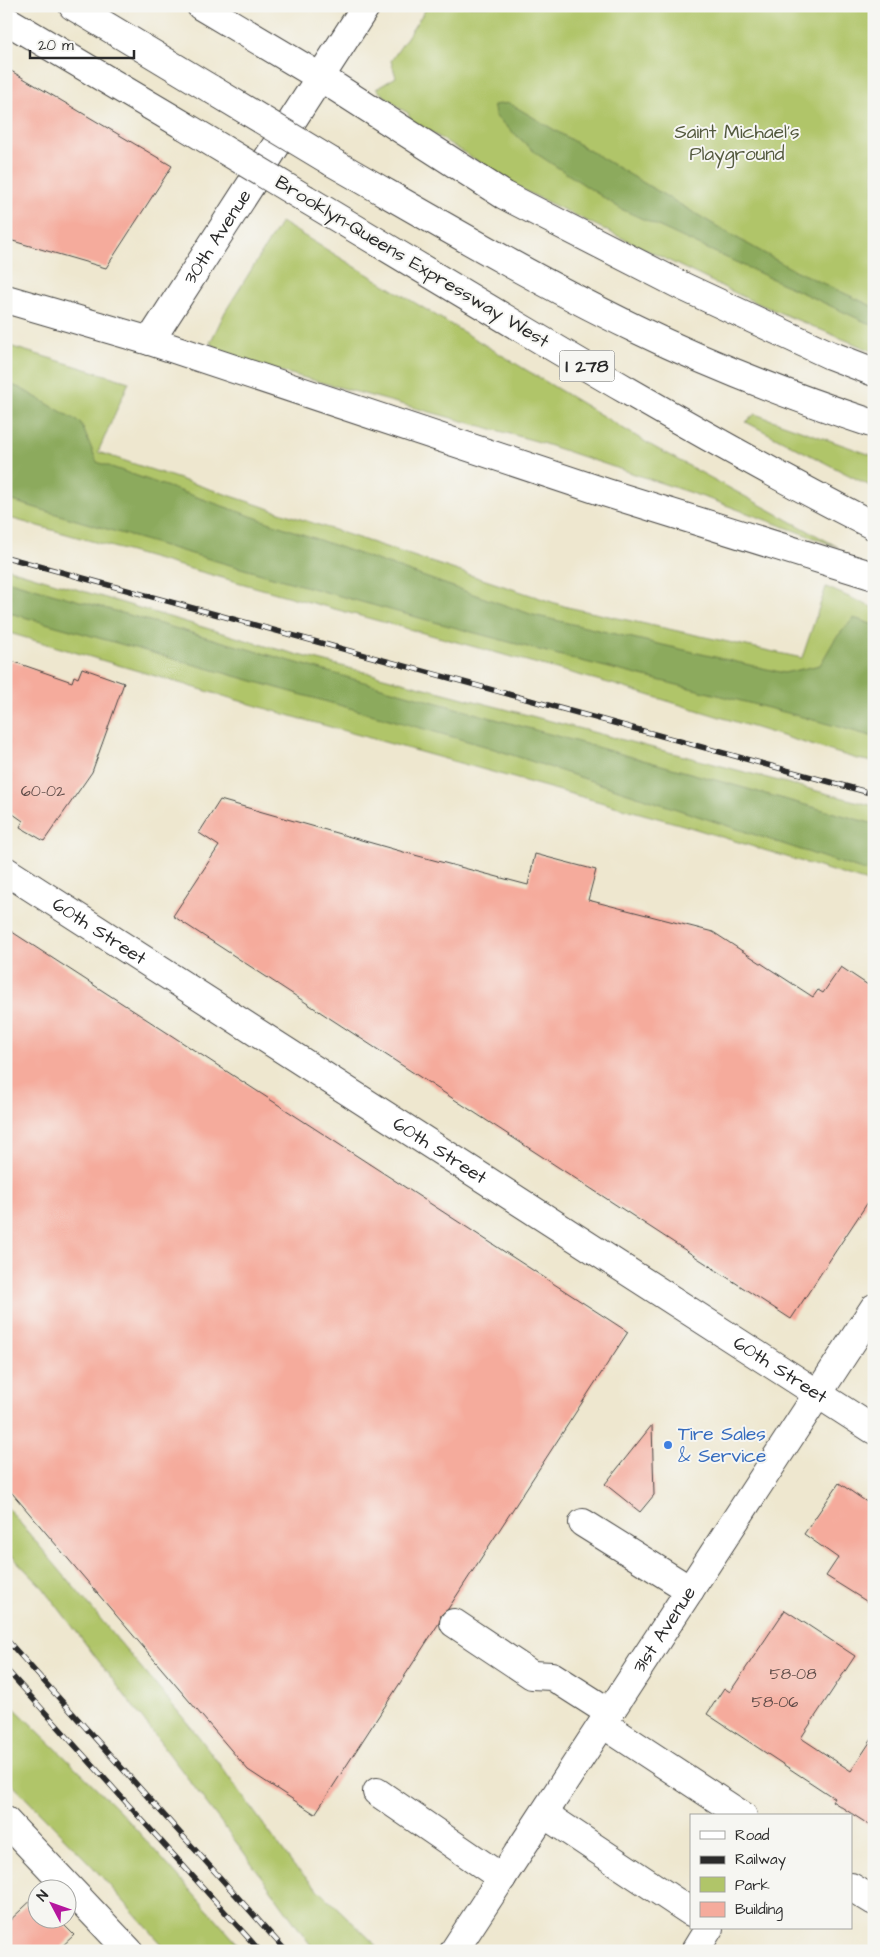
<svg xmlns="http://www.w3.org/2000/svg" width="880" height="1957" viewBox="0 0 880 1957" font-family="'Architects Daughter',sans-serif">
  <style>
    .green { fill: #b0c569; stroke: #6e784a }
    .forest { fill: #8caa5d; stroke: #5c6a44 }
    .building { fill: #f5ab9c }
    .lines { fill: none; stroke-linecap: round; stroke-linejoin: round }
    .minor-casing { stroke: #484744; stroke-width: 30 }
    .highway-casing { stroke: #484744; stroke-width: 30 }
    .minor { stroke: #fff; stroke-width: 28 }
    .highway { stroke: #fff; stroke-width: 28 }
    .rail-casing { stroke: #2b2b2b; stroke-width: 5.5 }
    .rail { stroke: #f6f6f2; stroke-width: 4; stroke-dasharray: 11; stroke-linecap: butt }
    .highway-bridge-casing { stroke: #484744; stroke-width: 30; stroke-linecap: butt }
    .highway-bridge { stroke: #fff; stroke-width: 28 }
    .shop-dot { fill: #3f7fe0; stroke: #f6f6f2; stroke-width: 2 }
    .labels { text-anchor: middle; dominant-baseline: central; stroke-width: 4; stroke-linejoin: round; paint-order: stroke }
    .number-label { font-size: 16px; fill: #5e4b47 }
    .shield { fill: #f6f6f2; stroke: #686867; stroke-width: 1 }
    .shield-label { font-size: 18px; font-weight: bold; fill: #2b2b2b }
    .park-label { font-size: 19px; fill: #53593e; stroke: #f6f6f2 }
    .street-label { font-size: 19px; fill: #2b2b2b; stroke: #f6f6f2 }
    .shop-label { font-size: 19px; fill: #366cbe; stroke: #f6f6f2; text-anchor: start }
  </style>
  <rect width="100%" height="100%" fill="#f6f6f2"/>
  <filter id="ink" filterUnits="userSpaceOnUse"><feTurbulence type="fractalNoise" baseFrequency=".02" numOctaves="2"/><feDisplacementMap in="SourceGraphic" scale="10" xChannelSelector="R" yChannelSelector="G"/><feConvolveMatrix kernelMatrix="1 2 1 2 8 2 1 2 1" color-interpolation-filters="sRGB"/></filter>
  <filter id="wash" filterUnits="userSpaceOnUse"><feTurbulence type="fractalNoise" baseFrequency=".0096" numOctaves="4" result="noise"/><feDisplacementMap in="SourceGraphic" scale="20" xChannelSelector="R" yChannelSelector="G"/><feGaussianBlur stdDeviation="1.12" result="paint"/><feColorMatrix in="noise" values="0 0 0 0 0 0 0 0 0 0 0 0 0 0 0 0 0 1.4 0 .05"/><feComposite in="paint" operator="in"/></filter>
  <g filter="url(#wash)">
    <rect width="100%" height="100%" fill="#eee7cf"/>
    <!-- green -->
    <g class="green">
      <polygon points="428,6 874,6 874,352 752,301 529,193 410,119 408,113 401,109 376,89 396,77 391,61"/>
      <polygon points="281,222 654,447 838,547 715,501 536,441 232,358 210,343 225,312"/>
      <polygon points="6,345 129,382 98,452 567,607 802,658 826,587 874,608 874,762 857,759 612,684 294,598 6,517"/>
      <polygon points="755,414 874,456 874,488 746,422"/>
      <polygon points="6,568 269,647 874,806 874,884 683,825 298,718 6,632"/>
      <polygon points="6,1506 200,1738 294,1866 376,1945 372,1951 315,1951 242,1850 44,1589 6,1550"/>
      <polygon points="6,1700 118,1809 244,1951 168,1951 93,1867 6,1778"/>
    </g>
    <!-- forest -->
    <g class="forest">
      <polygon points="509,103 730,234 792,269 874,307 874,326 621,209 537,154 496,117 493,105"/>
      <path d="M6 383 20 388 81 423 97 462 533 615 784 673 820 665 835 639 854 618 874 625V737C758 703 640 677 524 646 350 600 178 551 6 499Z"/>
      <polygon points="6,580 434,702 874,824 874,874 485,746 6,612"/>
    </g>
    <g id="blocks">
      <!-- building -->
      <g class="building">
        <polygon points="6,68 172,166 106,268 6,239"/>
        <polygon points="6,659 72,682 74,676 78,678 82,668 124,683 92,772 44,841 20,827 23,821 6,809"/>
        <polygon points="220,800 407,853 528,885 535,854 596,870 588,900 713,932 813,997 818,990 823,993 841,967 874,989 874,1193 791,1319 173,916 219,846 199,833"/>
        <polygon points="6,928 628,1332 448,1609 441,1615 439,1623 315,1814 248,1770 6,1486"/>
        <polygon points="652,1425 654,1495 640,1512 605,1484"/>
        <polygon points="839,1483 874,1507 874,1606 826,1576 838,1558 804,1534"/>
        <polygon points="785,1610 855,1656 801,1738 851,1771 874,1736 874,1828 832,1801 834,1798 707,1714 724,1688 730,1692"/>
        <polygon points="38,1894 38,1920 59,1920 74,1935 57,1951 6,1951 6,1924"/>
      </g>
    </g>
  </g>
  <g filter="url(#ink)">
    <use href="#blocks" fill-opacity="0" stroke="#484744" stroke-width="1"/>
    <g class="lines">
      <defs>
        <g id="minor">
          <polyline points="201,6 320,77"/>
          <path id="s1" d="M6 299 150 341 366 6"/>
          <path id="s2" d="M6 871 874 1430"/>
          <polyline points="583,1523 690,1590"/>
          <polyline points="454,1623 532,1675 552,1676 610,1713"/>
          <polyline points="603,1724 743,1816"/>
          <polyline points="377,1792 502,1878"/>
          <polyline points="544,1814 691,1912"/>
          <polyline points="6,1821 129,1951"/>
          <polyline points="851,1887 874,1901"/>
          <path id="s3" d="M454 1951 874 1308"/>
          <polyline points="695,1951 709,1928"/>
        </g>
        <g id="highway">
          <polyline points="73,6 211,89"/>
          <polyline points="6,20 183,125"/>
          <polyline points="320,77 504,195 682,286 830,355 874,372"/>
          <path d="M332 162C432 219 531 278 634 328 712 366 792 397 874 424"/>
          <path d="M306 199C493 311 679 426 874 526"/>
          <polyline points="150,341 607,493 874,576"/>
        </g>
      </defs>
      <!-- minor casing -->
      <use href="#minor" class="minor-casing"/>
      <!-- highway casing -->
      <use href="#highway" class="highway-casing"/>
      <!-- minor -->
      <use href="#minor" class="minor"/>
      <!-- highway -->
      <use href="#highway" class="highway"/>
      <defs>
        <g id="rail">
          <polyline points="6,557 874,794"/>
          <polyline points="6,1639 286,1951"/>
          <polyline points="6,1669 260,1951"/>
        </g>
      </defs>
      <!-- rail casing -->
      <use href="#rail" class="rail-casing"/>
      <!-- rail -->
      <use href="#rail" class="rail"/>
      <defs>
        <g id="highway-bridge">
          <polyline points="211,89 332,162"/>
          <polyline points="183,125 306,199"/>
        </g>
      </defs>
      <!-- highway-bridge casing -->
      <use href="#highway-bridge" class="highway-bridge-casing"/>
      <!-- highway-bridge -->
      <use href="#highway-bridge" class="highway-bridge"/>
    </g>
  </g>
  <!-- markers -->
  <circle class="shop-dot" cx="668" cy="1445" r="5"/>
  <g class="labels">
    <!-- number labels -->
    <g class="number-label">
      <text x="43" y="791">60-02</text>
      <text x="793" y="1674">58-08</text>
      <text x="775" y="1702">58-06</text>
    </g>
    <!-- shield labels -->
    <rect class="shield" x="559.5" y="350.5" width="55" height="31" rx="4"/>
    <g class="shield-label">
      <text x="587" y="366">I 278</text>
    </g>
    <!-- park labels -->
    <g class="park-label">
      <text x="737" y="132">Saint Michael's<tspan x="737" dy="22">Playground</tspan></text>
    </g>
    <!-- street labels -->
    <g class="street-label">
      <text stroke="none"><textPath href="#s1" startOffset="274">30th Avenue</textPath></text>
      <text transform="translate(412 262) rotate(31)">Brooklyn-Queens Expressway West</text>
      <text stroke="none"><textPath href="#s2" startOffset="111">60th Street</textPath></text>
      <text stroke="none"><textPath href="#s2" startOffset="516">60th Street</textPath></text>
      <text stroke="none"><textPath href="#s2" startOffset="921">60th Street</textPath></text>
      <text stroke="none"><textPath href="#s3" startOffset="384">31st Avenue</textPath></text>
    </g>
    <!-- shop labels -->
    <g class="shop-label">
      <text x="678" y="1434">Tire Sales<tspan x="678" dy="22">&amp; Service</tspan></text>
    </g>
  </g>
  <!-- margin -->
  <rect width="880" height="1957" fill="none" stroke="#f6f6f2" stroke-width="25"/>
  <!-- legend -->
  <rect x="690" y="1814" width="162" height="115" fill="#f6f6f2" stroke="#a5a5a2"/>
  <rect x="700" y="1831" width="25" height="8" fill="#ffffff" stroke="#a5a5a2"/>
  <text x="735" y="1840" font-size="15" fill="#2b2b2b">Road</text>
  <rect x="700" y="1856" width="25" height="8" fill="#2b2b2b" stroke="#a5a5a2"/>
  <text x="735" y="1864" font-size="15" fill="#2b2b2b">Railway</text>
  <rect x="700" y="1877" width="25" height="15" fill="#b0c569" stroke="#a5a5a2"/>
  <text x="735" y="1890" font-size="15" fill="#2b2b2b">Park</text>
  <rect x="700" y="1902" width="25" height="15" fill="#f5ab9c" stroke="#a5a5a2"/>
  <text x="735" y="1914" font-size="15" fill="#2b2b2b">Building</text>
  <!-- north arrow -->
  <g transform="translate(52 1904) rotate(311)"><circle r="24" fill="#f6f6f2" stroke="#a5a5a2"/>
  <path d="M0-4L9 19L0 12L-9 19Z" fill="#b5179e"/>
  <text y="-8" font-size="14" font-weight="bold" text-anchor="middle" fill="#2b2b2b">N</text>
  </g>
  <!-- scale -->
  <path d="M30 50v8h104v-8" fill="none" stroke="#2b2b2b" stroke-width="2.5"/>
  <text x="38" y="50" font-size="15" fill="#2b2b2b" stroke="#f6f6f2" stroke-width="4" paint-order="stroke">20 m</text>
</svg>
